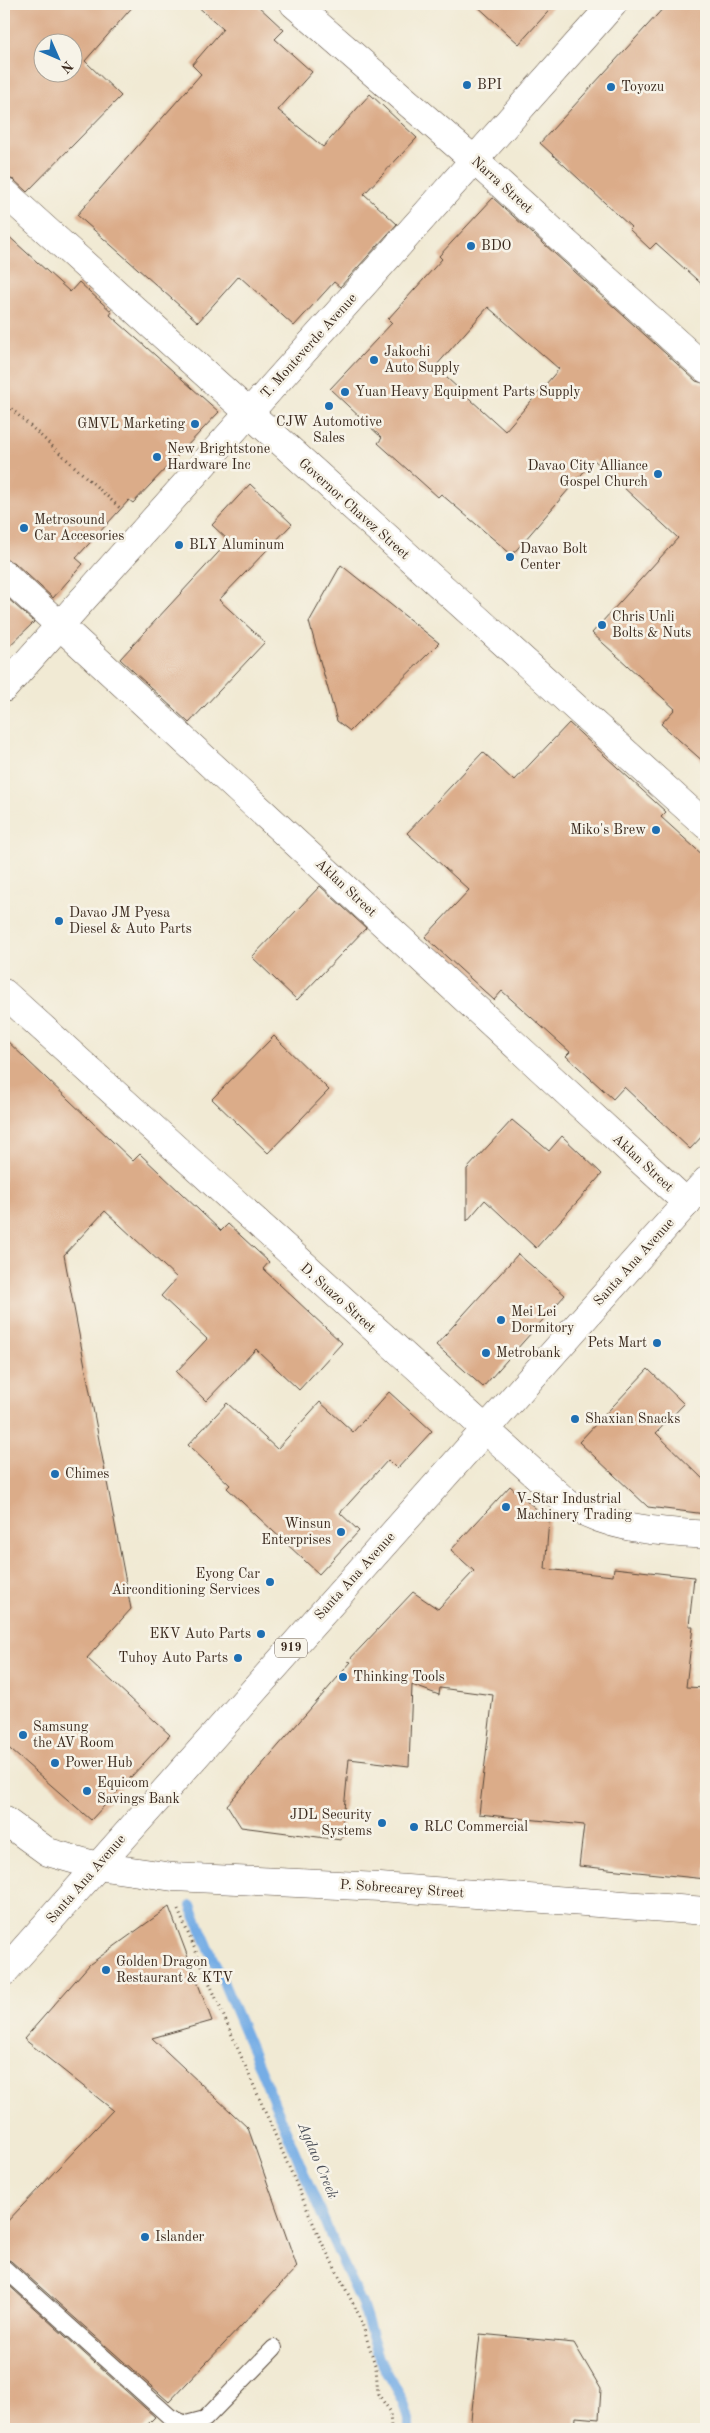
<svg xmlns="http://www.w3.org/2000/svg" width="710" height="2433" viewBox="0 0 710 2433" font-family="'Old Standard TT',serif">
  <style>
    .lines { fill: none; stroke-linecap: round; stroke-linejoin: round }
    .stream { stroke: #76ade5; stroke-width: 10 }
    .building { fill: #dbac89; fill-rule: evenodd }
    .lane-casing { stroke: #564739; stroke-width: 18 }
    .street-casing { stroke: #564739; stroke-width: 29 }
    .secondary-casing { stroke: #564739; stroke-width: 29 }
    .primary-casing { stroke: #564739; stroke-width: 29 }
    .path { stroke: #564739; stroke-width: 3; stroke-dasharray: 1 4; stroke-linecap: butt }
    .lane { stroke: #fff; stroke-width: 16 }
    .street { stroke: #fff; stroke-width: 28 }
    .secondary { stroke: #fff; stroke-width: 28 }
    .primary { stroke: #fff; stroke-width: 28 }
    .poi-dot { fill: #1f6fb2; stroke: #f7f3e8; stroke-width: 2 }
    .labels { text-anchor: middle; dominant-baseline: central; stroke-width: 5; stroke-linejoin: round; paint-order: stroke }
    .shield { fill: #f7f3e8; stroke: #73665b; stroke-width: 1 }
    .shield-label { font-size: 12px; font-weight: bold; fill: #3b2a1e }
    .poi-label { font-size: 14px; fill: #3b2a1e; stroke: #f7f3e8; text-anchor: start }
    .street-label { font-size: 14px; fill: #3b2a1e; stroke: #f7f3e8 }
    .water-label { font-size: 15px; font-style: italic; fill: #4d515a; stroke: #f7f3e8 }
  </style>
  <rect width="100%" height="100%" fill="#f7f3e8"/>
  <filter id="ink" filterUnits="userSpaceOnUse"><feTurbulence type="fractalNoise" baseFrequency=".02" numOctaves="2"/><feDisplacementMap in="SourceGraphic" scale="10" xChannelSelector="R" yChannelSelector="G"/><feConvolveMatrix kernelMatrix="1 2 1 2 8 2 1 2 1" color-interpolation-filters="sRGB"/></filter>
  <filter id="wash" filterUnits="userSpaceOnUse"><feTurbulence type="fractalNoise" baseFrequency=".0096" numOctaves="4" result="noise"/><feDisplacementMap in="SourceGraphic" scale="20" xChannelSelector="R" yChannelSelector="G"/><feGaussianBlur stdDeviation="1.12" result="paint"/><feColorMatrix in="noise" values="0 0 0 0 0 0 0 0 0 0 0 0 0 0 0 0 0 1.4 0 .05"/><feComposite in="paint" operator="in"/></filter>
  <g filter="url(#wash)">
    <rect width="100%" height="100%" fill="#f1ead4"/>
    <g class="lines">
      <!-- stream -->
      <polyline class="stream" points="191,1906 331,2237 362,2304 379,2358 404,2402 409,2420 409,2429"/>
    </g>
    <g id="blocks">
      <!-- building -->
      <g class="building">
        <path d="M4 4H135L85 61 121 96 27 192 14 180 4 177ZM42 42H72V72H42Z"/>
        <polygon points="195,4 256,4 284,30 275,39 312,72 278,110 323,147 370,94 417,138 364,194 397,224 340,287 334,282 294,326 239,276 198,322 77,215 201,74 192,65 223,29"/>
        <polygon points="475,4 555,4 519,44"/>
        <polygon points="667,4 706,4 706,288 656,243 650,249 629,229 631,227 540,143"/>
        <path d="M493 198 696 381 706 384V764L661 724 675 709 592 633 678 538 594 460 512 555 441 494 438 497 378 443 382 438 330 389 392 323 388 319 442 259 439 256ZM488 307 559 369 505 431 435 367Z"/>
        <polygon points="4,232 70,292 79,282 112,312 110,315 219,412 133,503 129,500 76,558 83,564 53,598 15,563 4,559"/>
        <polygon points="250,484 292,524 219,600 265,642 189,723 120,659 229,541 212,525"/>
        <polygon points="341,565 439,643 350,731 337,721 309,622"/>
        <polygon points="4,595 34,622 4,651"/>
        <polygon points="569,723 666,812 661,817 706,858 706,1132 690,1149 624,1087 613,1099 566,1056 570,1052 502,991 494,1000 425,937 469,890 407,833 483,752 514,781"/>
        <polygon points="320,886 366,928 297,1000 252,957"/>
        <polygon points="274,1036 329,1090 268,1153 212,1099"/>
        <polygon points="4,1038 133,1161 140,1154 221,1231 228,1224 269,1262 263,1269 342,1343 299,1390 256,1349 206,1401 176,1372 207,1339 161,1296 177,1278 105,1211 64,1255 131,1609 87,1658 170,1735 91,1820 4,1744"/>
        <polygon points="512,1120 549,1151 562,1136 602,1174 536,1248 485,1200 467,1221 467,1169"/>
        <polygon points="518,1254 565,1295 483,1387 436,1345"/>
        <polygon points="648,1369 684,1404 656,1433 706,1482 706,1514 648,1507 579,1442"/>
        <polygon points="389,1392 432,1431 397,1469 388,1460 340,1513 359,1531 319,1574 227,1488 230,1485 188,1445 227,1403 277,1449 320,1402 353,1432"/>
        <polygon points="510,1486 549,1520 545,1569 613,1576 614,1568 694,1577 689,1626 693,1626 686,1687 706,1688 706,1879 579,1866 584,1825 479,1814 493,1695 440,1688 439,1695 412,1685 409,1766 349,1759 341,1840 241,1827 227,1805 351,1662 348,1661 413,1592 438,1609 474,1571 451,1550"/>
        <polygon points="169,1907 212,2021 152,2038 248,2128 297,2267 169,2402 11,2261 4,2258 4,2225 113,2110 24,2039 90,1964"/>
        <polygon points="4,2281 155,2417 143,2429 4,2429"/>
        <polygon points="480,2334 574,2343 601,2389 599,2419 576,2417 575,2429 470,2429"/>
      </g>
    </g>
  </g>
  <g filter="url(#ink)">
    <use href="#blocks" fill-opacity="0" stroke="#564739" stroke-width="1"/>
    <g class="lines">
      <defs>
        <polyline id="lane" points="4,2268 170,2417 186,2424 205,2419 274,2348"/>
        <g id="street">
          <polyline points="294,4 474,160 706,369"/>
          <polyline points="4,192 706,825"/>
          <polyline points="4,574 687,1203"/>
          <path d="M4 993 567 1503C613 1530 655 1531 706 1535"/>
          <polyline points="4,1820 48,1852 97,1866"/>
        </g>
        <g id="secondary">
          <polyline points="4,688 613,4"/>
          <polyline points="97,1866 173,1877 380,1887 706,1911"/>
        </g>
        <polyline id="primary" points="4,1972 706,1181"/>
      </defs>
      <!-- lane casing -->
      <use href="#lane" class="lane-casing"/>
      <!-- street casing -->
      <use href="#street" class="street-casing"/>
      <!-- secondary casing -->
      <use href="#secondary" class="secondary-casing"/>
      <!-- primary casing -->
      <use href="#primary" class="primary-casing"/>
      <!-- path -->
      <g class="path">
        <polyline points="4,402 121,509"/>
        <polyline points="178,1910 320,2239 360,2317 376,2368 378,2394 390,2411 391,2429"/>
      </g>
      <!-- lane -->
      <use href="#lane" class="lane"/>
      <!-- street -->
      <use href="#street" class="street"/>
      <!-- secondary -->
      <use href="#secondary" class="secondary"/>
      <!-- primary -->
      <use href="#primary" class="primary"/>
    </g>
  </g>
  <!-- markers -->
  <g class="poi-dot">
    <circle cx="467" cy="85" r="5"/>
    <circle cx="611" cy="87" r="5"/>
    <circle cx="471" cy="246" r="5"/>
    <circle cx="374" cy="360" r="5"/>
    <circle cx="345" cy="392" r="5"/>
    <circle cx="329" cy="406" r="5"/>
    <circle cx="195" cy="424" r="5"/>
    <circle cx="157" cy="457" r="5"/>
    <circle cx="658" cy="474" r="5"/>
    <circle cx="24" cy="528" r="5"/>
    <circle cx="179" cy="545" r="5"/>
    <circle cx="510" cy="557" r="5"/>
    <circle cx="602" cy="625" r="5"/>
    <circle cx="656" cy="830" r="5"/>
    <circle cx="59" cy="921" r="5"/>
    <circle cx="501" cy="1320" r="5"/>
    <circle cx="657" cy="1343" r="5"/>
    <circle cx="486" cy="1353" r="5"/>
    <circle cx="575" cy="1419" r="5"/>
    <circle cx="55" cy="1474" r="5"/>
    <circle cx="506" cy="1507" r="5"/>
    <circle cx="341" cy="1532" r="5"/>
    <circle cx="270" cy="1582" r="5"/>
    <circle cx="261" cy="1634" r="5"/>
    <circle cx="238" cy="1658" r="5"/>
    <circle cx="343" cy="1677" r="5"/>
    <circle cx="23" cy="1735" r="5"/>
    <circle cx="55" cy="1763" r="5"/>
    <circle cx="87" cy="1791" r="5"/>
    <circle cx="382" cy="1823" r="5"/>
    <circle cx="414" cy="1827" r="5"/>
    <circle cx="106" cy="1970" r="5"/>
    <circle cx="145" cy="2237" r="5"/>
  </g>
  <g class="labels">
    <!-- shield labels -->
    <rect class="shield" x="275" y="1638.5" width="32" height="19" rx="4"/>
    <g class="shield-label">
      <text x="291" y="1648">919</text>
    </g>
    <!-- poi labels -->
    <g class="poi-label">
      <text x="477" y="85">BPI</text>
      <text x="621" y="87">Toyozu</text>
      <text x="481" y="246">BDO</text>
      <text x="384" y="352">Jakochi<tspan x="384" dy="16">Auto Supply</tspan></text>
      <text x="355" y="392">Yuan Heavy Equipment Parts Supply</text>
      <text x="329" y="422" text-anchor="middle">CJW Automotive<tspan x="329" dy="16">Sales</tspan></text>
      <text x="185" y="424" text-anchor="end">GMVL Marketing</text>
      <text x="167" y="449">New Brightstone<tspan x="167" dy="16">Hardware Inc</tspan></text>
      <text x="648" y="466" text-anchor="end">Davao City Alliance<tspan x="648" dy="16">Gospel Church</tspan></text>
      <text x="34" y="520">Metrosound<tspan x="34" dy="16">Car Accesories</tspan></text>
      <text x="189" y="545">BLY Aluminum</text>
      <text x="520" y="549">Davao Bolt<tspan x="520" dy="16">Center</tspan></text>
      <text x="612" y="617">Chris Unli<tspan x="612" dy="16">Bolts &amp; Nuts</tspan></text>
      <text x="646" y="830" text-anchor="end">Miko's Brew</text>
      <text x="69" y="913">Davao JM Pyesa<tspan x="69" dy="16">Diesel &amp; Auto Parts</tspan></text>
      <text x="511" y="1312">Mei Lei<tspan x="511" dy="16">Dormitory</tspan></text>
      <text x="647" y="1343" text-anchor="end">Pets Mart</text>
      <text x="496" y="1353">Metrobank</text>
      <text x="585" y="1419">Shaxian Snacks</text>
      <text x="65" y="1474">Chimes</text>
      <text x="516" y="1499">V-Star Industrial<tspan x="516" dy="16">Machinery Trading</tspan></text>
      <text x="331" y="1524" text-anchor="end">Winsun<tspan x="331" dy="16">Enterprises</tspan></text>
      <text x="260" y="1574" text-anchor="end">Eyong Car<tspan x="260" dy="16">Airconditioning Services</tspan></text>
      <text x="251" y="1634" text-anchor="end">EKV Auto Parts</text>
      <text x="228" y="1658" text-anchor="end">Tuhoy Auto Parts</text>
      <text x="353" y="1677">Thinking Tools</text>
      <text x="33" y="1727">Samsung<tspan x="33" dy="16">the AV Room</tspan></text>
      <text x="65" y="1763">Power Hub</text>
      <text x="97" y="1783">Equicom<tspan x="97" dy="16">Savings Bank</tspan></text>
      <text x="372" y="1815" text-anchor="end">JDL Security<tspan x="372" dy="16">Systems</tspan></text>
      <text x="424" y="1827">RLC Commercial</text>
      <text x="116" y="1962">Golden Dragon<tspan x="116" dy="16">Restaurant &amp; KTV</tspan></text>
      <text x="155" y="2237">Islander</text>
    </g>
    <!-- street labels -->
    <g class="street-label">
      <text transform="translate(502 185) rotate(42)">Narra Street</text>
      <text transform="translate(309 346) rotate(-48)">T. Monteverde Avenue</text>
      <text transform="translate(354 509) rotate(42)">Governor Chavez Street</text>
      <text transform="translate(346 888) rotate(43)">Aklan Street</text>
      <text transform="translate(643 1163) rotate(43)">Aklan Street</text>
      <text transform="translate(634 1262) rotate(-48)">Santa Ana Avenue</text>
      <text transform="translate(338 1298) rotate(42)">D. Suazo Street</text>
      <text transform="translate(355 1576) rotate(-48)">Santa Ana Avenue</text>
      <text transform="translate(86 1879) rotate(-49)">Santa Ana Avenue</text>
      <text transform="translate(402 1889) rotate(4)">P. Sobrecarey Street</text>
    </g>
    <!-- water labels -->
    <g class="water-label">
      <text transform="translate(317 2161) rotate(67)">Agdao Creek</text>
    </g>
  </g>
  <!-- margin -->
  <rect width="710" height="2433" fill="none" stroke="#f7f3e8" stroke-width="20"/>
  <!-- north arrow -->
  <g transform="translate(58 58) rotate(135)"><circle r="24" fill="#f7f3e8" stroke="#aca397"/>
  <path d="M0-4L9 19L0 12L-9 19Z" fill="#1f6fb2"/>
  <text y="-8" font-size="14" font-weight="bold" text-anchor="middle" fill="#3b2a1e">N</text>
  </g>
</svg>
